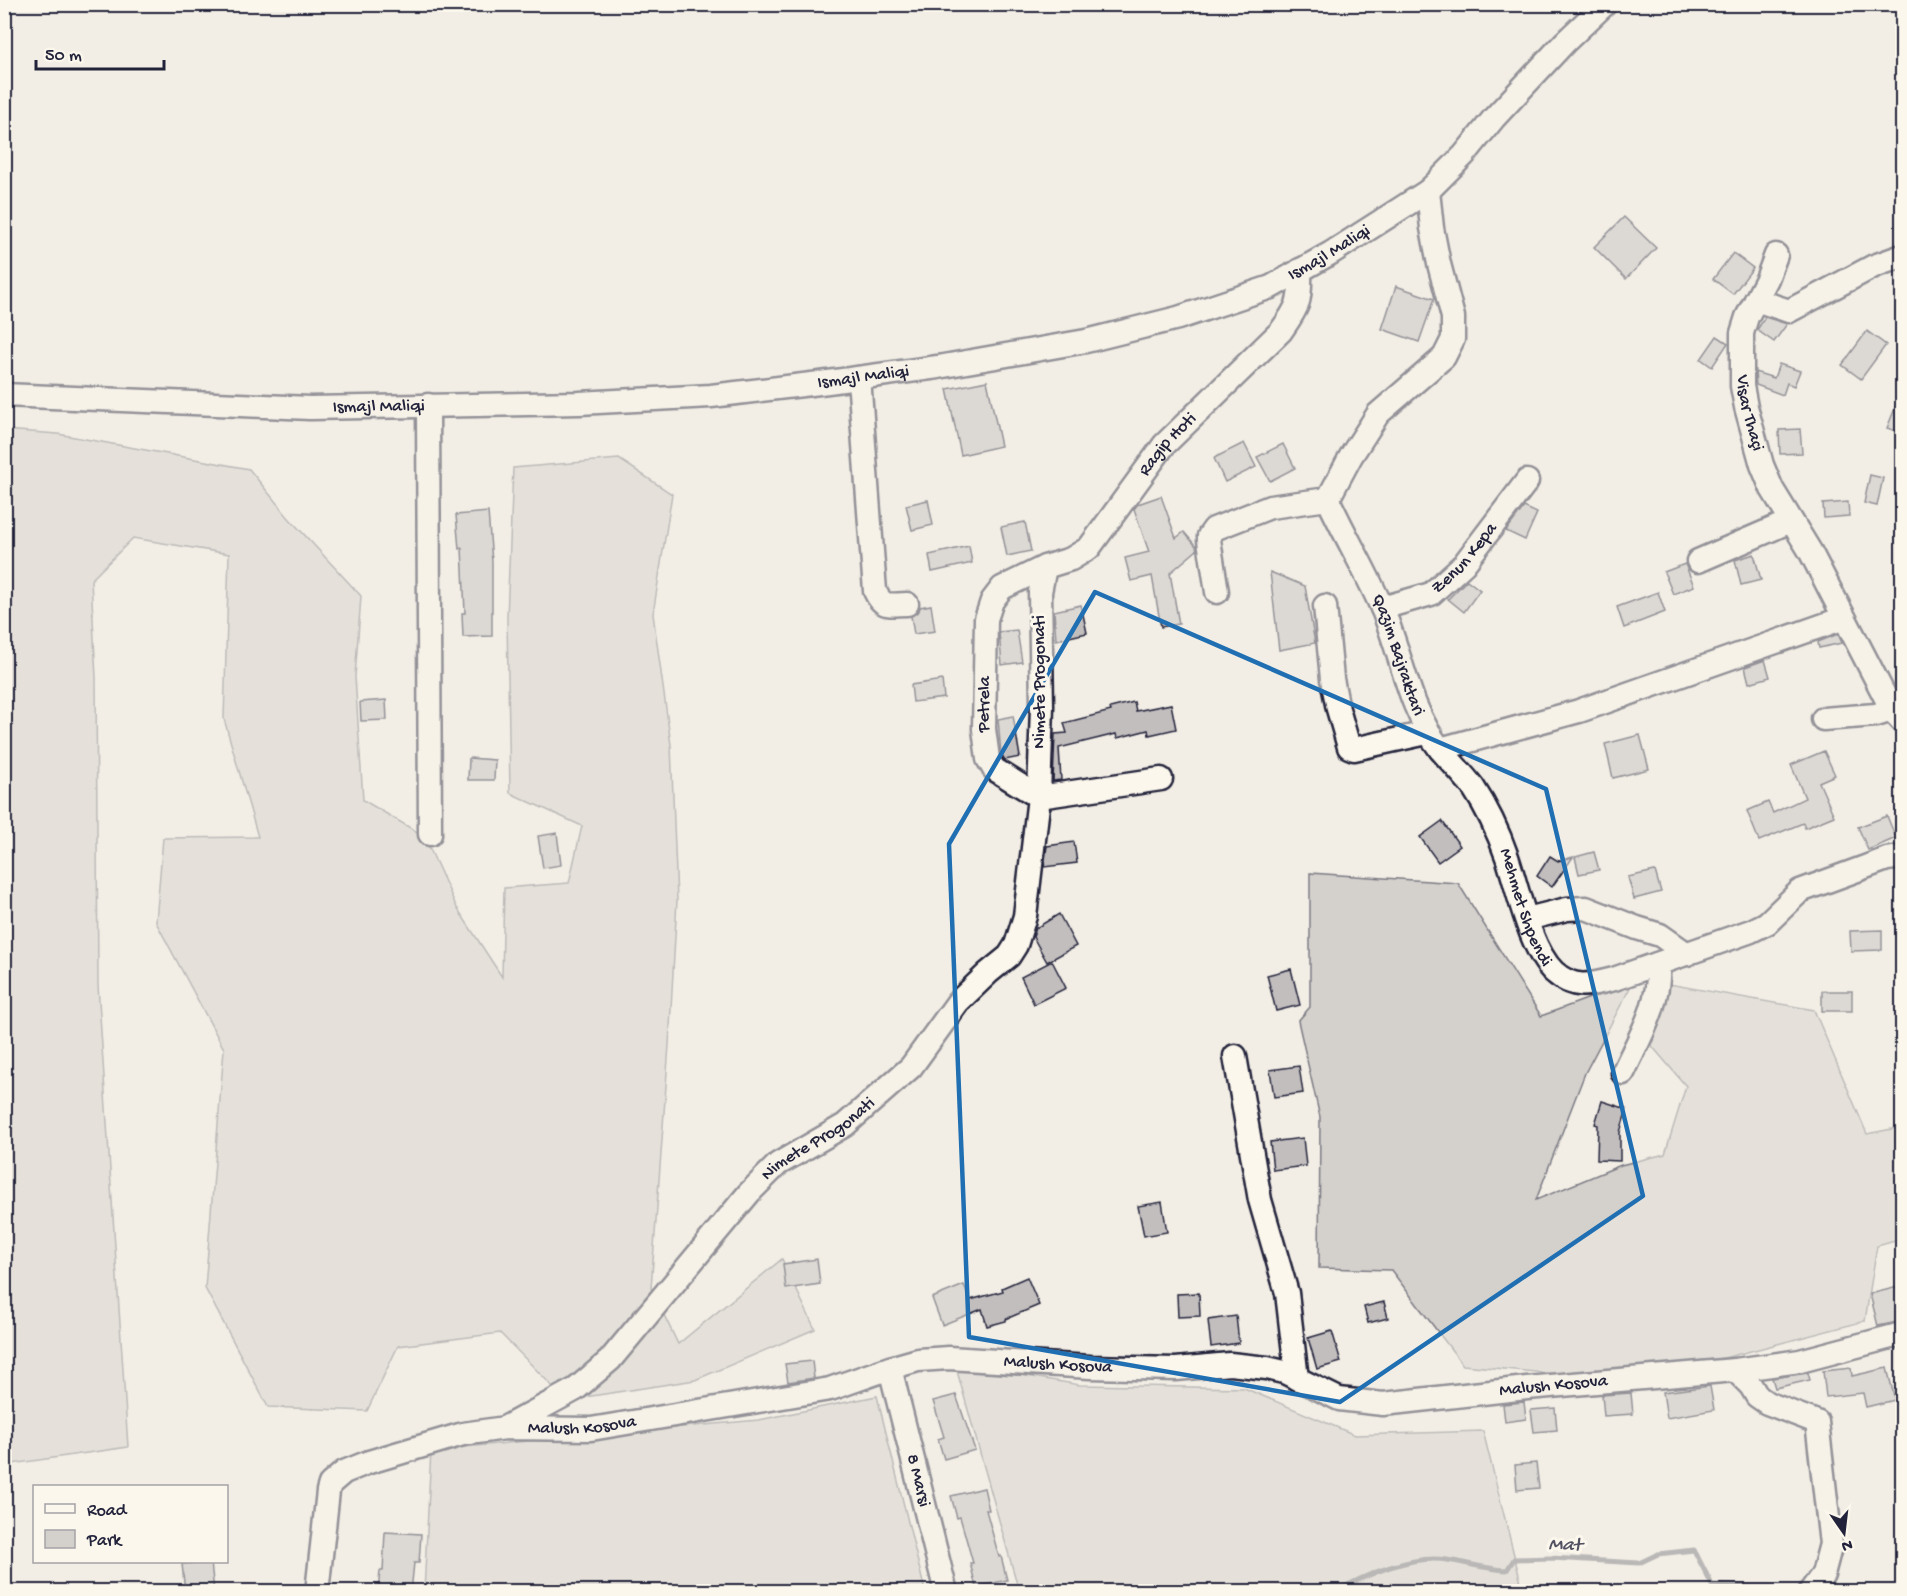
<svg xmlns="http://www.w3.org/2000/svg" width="1907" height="1596" viewBox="0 0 1907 1596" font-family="'Gochi Hand',sans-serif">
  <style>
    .green { fill: #d4d1cc; stroke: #7b7a84; stroke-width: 1.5 }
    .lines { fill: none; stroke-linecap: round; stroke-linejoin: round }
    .stream { stroke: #76747f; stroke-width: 5 }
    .building { fill: #c2bebe; stroke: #22223b; stroke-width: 1.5 }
    .minor-casing { stroke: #22223b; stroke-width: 27 }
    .minor { stroke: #fbf7ec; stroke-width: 22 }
    .marked { fill: none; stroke: #1f6fb2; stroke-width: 4.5; stroke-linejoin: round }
    .labels { text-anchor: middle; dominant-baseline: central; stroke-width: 6; stroke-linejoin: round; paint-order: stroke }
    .street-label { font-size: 18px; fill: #22223b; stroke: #fbf7ec }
    .water-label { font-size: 20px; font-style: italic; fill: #535263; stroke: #fbf7ec }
  </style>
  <rect width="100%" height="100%" fill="#f2eee5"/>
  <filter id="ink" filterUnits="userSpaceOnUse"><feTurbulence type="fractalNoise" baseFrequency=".0167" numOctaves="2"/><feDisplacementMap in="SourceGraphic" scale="12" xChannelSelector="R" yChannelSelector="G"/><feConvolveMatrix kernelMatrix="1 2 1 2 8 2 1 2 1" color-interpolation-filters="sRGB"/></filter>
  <g filter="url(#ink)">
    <!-- green -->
    <g class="green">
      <polygon points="4,430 58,434 249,469 288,517 361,596 355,677 363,800 424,836 457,908 502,977 504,888 569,883 582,826 510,793 507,618 513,468 619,459 672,494 653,614 671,745 677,900 669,1045 651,1288 678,1344 782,1259 815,1329 695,1380 566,1400 500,1333 398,1346 367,1411 268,1407 205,1288 224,1049 156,922 163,838 258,837 224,719 229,554 133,538 91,580 96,678 98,985 128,1447 5,1465"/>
      <polygon points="1310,873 1458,883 1541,1016 1633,982 1585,1073 1536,1200 1621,1165 1665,1154 1686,1086 1652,1046 1669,984 1814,1010 1867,1134 1902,1127 1902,1239 1877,1246 1865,1321 1724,1358 1567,1375 1463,1365 1391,1270 1319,1268 1320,1117 1298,1021 1310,1007"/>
      <polygon points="955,1364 1080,1385 1244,1388 1355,1435 1483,1431 1523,1591 1019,1591"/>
      <polygon points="877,1396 925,1591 424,1592 431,1450 759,1420"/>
      <polygon points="1655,1587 1655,1592 1561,1591"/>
    </g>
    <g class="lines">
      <!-- stream -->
      <path class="stream" d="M1335 1592C1365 1575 1412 1554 1447 1560 1467 1563 1486 1569 1507 1570L1514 1559 1551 1558 1639 1563 1658 1554 1694 1550 1712 1585 1781 1589"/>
    </g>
    <!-- building -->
    <g class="building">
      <polygon points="1624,217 1656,248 1626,279 1594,247"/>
      <polygon points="1733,253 1753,268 1733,294 1713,279"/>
      <polygon points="1396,286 1434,299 1419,342 1382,329"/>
      <polygon points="1765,317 1787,324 1774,342 1757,330"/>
      <polygon points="1867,331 1886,345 1861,379 1842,365"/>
      <polygon points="1717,336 1728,343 1712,367 1701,359"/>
      <polygon points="1779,364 1800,371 1794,386 1787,383 1783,395 1756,385 1755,372 1774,378"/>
      <polygon points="987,381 1001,446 961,455 947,389"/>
      <polygon points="1902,391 1902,433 1887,428"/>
      <polygon points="1800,429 1802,453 1780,454 1779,430"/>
      <polygon points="1244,443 1256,467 1225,482 1214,458"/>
      <polygon points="1283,444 1295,468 1270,481 1257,457"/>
      <polygon points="1870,475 1883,478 1877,506 1864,503"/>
      <polygon points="1161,496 1176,538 1184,532 1196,546 1197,550 1170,573 1179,624 1161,627 1152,576 1131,581 1125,558 1149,552 1134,509 1138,504"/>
      <polygon points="928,500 933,525 912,530 906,505"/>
      <polygon points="1848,502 1849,516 1824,518 1823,504"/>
      <polygon points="1524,507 1537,513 1525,540 1506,531"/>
      <polygon points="488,512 492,562 492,636 463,637 462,613 465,613 462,548 459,549 456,515"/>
      <polygon points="1025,522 1031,551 1007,556 1001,527"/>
      <polygon points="969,546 972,563 932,572 929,555"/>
      <polygon points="1754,554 1761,580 1741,585 1735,560"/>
      <polygon points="1685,564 1694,586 1673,594 1664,572"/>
      <polygon points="1270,572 1305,586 1315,643 1279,650"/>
      <polygon points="1467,580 1480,590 1464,612 1448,599"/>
      <polygon points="1658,592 1665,612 1624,628 1617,607"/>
      <polygon points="931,605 935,631 914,634 911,616 919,611 920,607"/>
      <polygon points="1081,605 1087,633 1056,640 1054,611"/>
      <polygon points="1017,630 1022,662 1002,665 999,632"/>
      <polygon points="1838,634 1842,643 1819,648 1818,642"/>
      <polygon points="1765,660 1770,677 1749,683 1745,667"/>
      <polygon points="942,680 944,698 913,702 911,685"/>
      <polygon points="386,700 387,720 361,721 360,702"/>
      <polygon points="1134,702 1136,711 1171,704 1176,729 1149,735 1148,730 1117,738 1116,734 1059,748 1061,780 1053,781 1055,734 1067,733 1064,723 1111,711 1110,708"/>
      <polygon points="1013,716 1020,757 1005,760 1001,754 998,719"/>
      <polygon points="1640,735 1649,769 1613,778 1605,744"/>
      <polygon points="1824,751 1835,775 1819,782 1834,816 1805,828 1803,823 1759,841 1747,811 1768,802 1773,813 1805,798 1791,765"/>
      <polygon points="469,758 495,760 494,780 468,780"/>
      <polygon points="1887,816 1896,838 1868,850 1858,827"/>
      <polygon points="1442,821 1460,846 1438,862 1420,837"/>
      <polygon points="557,833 561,865 543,868 538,836"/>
      <polygon points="1074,842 1077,863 1044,867 1047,846"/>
      <polygon points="1594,852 1599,870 1579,874 1575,857"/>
      <polygon points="1550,856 1558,861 1573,857 1552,887 1537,876"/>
      <polygon points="1655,871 1661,892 1634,899 1628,877"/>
      <polygon points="1059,914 1076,946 1047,962 1033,937 1036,928"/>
      <polygon points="1882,930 1882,950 1851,951 1850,931"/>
      <polygon points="1052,961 1066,988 1034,1004 1021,977"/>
      <polygon points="1291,969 1300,1005 1276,1011 1267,975"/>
      <rect x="1822" y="991" width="30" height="20"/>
      <polygon points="1299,1066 1303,1093 1274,1097 1270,1070"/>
      <polygon points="1602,1101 1627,1109 1620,1132 1620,1161 1597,1160 1598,1125 1595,1124"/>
      <polygon points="1303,1138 1306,1166 1273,1170 1270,1142"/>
      <polygon points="1162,1202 1167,1232 1144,1236 1138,1206"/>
      <polygon points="817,1259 820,1284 786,1289 783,1264"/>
      <polygon points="1027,1277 1039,1305 1006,1319 1006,1321 987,1326 982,1309 942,1325 932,1298 964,1285 970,1300 1003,1291 1002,1288"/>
      <polygon points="1902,1286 1902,1321 1878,1326 1870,1294"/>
      <polygon points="1199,1293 1200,1316 1178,1317 1177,1294"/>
      <polygon points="1384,1302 1388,1318 1368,1323 1364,1307"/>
      <polygon points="1236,1316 1239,1343 1211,1347 1208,1320"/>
      <polygon points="1332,1331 1341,1362 1317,1369 1308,1338"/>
      <polygon points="812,1361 814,1378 788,1382 785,1364"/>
      <polygon points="1851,1368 1852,1376 1887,1368 1895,1400 1866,1407 1863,1393 1826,1397 1823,1371"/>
      <polygon points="1808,1373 1810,1380 1775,1388 1772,1378"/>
      <polygon points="1710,1386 1714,1410 1667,1418 1663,1392"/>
      <polygon points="1631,1393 1633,1414 1604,1416 1602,1395"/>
      <polygon points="956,1395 975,1450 944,1459 938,1439 944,1437 933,1401"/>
      <polygon points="1524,1402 1526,1419 1505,1422 1503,1404"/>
      <polygon points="1555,1408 1557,1430 1534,1432 1531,1410"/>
      <polygon points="1536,1463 1539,1488 1517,1490 1515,1465"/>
      <polygon points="984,1488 989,1510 986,1510 999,1557 1001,1556 1007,1580 976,1587 970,1563 973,1563 960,1517 957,1518 951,1496"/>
      <polygon points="385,1532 421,1534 419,1563 414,1563 411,1592 378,1592 380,1571 383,1571"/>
      <polygon points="211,1562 214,1592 185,1592 182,1564"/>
    </g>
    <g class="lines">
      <defs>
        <g id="minor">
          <path id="s1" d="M1428 191 1432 228 1439 264 1453 317V339L1444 357 1378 414 1351 456 1328 499C1345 536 1366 571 1382 608 1402 655 1408 708 1440 749L1579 711 1844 618"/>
          <path id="s2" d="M1776 255 1767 279 1747 317 1742 333V386L1746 407 1762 465 1772 489 1810 551 1892 710 1902 721"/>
          <polyline points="1756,300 1789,311 1874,266 1902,256"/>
          <path d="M859 378 875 591C883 609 890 604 907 604"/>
          <path id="s3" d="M4 395 310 408 579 403 711 396 828 382 938 367 1086 341 1178 318 1271 287 1331 253 1428 191 1464 155 1494 118 1565 42 1605 4"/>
          <polyline points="428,405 430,834"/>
          <polyline points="1698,561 1791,521"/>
          <polyline points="1217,592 1209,540 1209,536 1214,529 1270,507 1328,499"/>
          <polyline points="1325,606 1332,679 1338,709 1349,747 1354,749 1427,733"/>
          <path id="s4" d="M1382 608 1431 594 1464 564 1527 481"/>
          <polyline points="1823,719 1876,715 1892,710"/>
          <path id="s5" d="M1440 749C1450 761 1463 774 1473 787 1487 808 1499 834 1507 857 1518 889 1530 949 1554 972 1574 990 1591 985 1614 979L1751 931 1767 923 1800 891 1887 859 1902 857"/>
          <path id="s6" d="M1161 779 1039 797 994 769 988 759 984 729 986 619 992 601 1002 588 1045 567 1071 559 1089 548 1164 445 1281 331C1299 306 1301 301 1300 270"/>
          <polyline points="1527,919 1567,909 1586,908 1637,928 1660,935 1687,954"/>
          <polyline points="1235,1056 1260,1200 1287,1293 1297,1379"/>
          <path d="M1623 1073C1639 1038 1661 1004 1658 964"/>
          <path id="s7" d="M890 1368 946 1592"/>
          <polyline points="1735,1370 1751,1386 1757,1396 1767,1403 1817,1422 1831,1544 1823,1574 1810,1592"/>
          <path id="s8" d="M506 1427 576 1389 610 1360 749 1193 778 1164 845 1125 911 1067 958 1002 988 973 1009 956 1016 945 1025 916 1039 797 1042 706 1040 592 1045 567"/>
          <path id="s9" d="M317 1592 328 1491 330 1484 344 1472 369 1462 463 1434 505 1428 591 1429 830 1389 890 1368 918 1360 949 1358 1090 1367 1176 1369 1230 1364 1267 1368 1284 1372 1339 1399 1383 1404 1527 1388 1735 1370 1800 1361 1902 1334"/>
        </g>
      </defs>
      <!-- minor casing -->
      <use href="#minor" class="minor-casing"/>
      <!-- minor -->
      <use href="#minor" class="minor"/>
    </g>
  </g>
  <!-- marked area -->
  <path d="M0 0H1907V1596H0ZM1095 592 1546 789 1643 1196 1340 1402 969 1337 949 844Z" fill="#f2eee5" fill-opacity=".55" fill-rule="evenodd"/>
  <path class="marked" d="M1095 592 1546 789 1643 1196 1340 1402 969 1337 949 844Z"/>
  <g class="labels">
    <!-- street labels -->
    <g class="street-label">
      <text stroke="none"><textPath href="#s3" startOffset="1347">Ismajl Maliqi</textPath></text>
      <text stroke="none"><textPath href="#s3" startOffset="861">Ismajl Maliqi</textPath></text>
      <text stroke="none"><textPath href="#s3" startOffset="375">Ismajl Maliqi</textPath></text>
      <text stroke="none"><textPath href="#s2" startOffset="166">Visar Thaçi</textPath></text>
      <text stroke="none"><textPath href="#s6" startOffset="590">Ragip Hoti</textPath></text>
      <text stroke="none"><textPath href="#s4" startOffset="100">Zenun Kepa</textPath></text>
      <text stroke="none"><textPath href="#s1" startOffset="528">Qazim Bajraktari</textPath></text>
      <text transform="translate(1040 682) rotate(-90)">Nimete Progonati</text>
      <text stroke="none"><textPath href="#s6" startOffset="243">Petrela</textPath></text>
      <text stroke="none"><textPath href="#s5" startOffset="182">Mehmet Shpendi</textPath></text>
      <text stroke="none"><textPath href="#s8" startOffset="430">Nimete Progonati</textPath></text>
      <text stroke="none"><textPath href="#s9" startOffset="856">Malush Kosova</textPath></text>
      <text stroke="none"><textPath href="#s9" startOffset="1360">Malush Kosova</textPath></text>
      <text stroke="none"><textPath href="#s9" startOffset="372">Malush Kosova</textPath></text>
      <text stroke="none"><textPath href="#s7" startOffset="116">8 Marsi</textPath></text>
    </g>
    <!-- water labels -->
    <g class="water-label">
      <text transform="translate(1565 1546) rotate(2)">Mat</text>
    </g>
  </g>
  <!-- margin -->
  <rect width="1907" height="1596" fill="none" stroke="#fbf7ec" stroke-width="24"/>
  <rect x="12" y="12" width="1883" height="1572" fill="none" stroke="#22223b" stroke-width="2" filter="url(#ink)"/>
  <!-- legend -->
  <rect x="33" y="1485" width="195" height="78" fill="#fbf7ec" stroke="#a4a2a5" stroke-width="1.5"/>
  <rect x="45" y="1504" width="30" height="9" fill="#fbf7ec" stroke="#a4a2a5" stroke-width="1.5"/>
  <text x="87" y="1515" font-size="18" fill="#22223b">Road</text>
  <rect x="45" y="1530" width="30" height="18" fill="#d4d1cc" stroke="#a4a2a5" stroke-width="1.5"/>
  <text x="87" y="1545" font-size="18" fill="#22223b">Park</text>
  <!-- north arrow -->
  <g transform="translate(1844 1533) rotate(166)" stroke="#fbf7ec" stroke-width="4.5" paint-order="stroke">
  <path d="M0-4.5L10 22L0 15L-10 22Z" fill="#22223b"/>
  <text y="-9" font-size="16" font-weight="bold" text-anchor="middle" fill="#22223b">N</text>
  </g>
  <!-- scale -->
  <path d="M36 60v9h128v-9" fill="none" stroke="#22223b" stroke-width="3"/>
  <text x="45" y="60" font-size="18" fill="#22223b" stroke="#fbf7ec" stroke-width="4.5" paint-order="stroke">50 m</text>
</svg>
